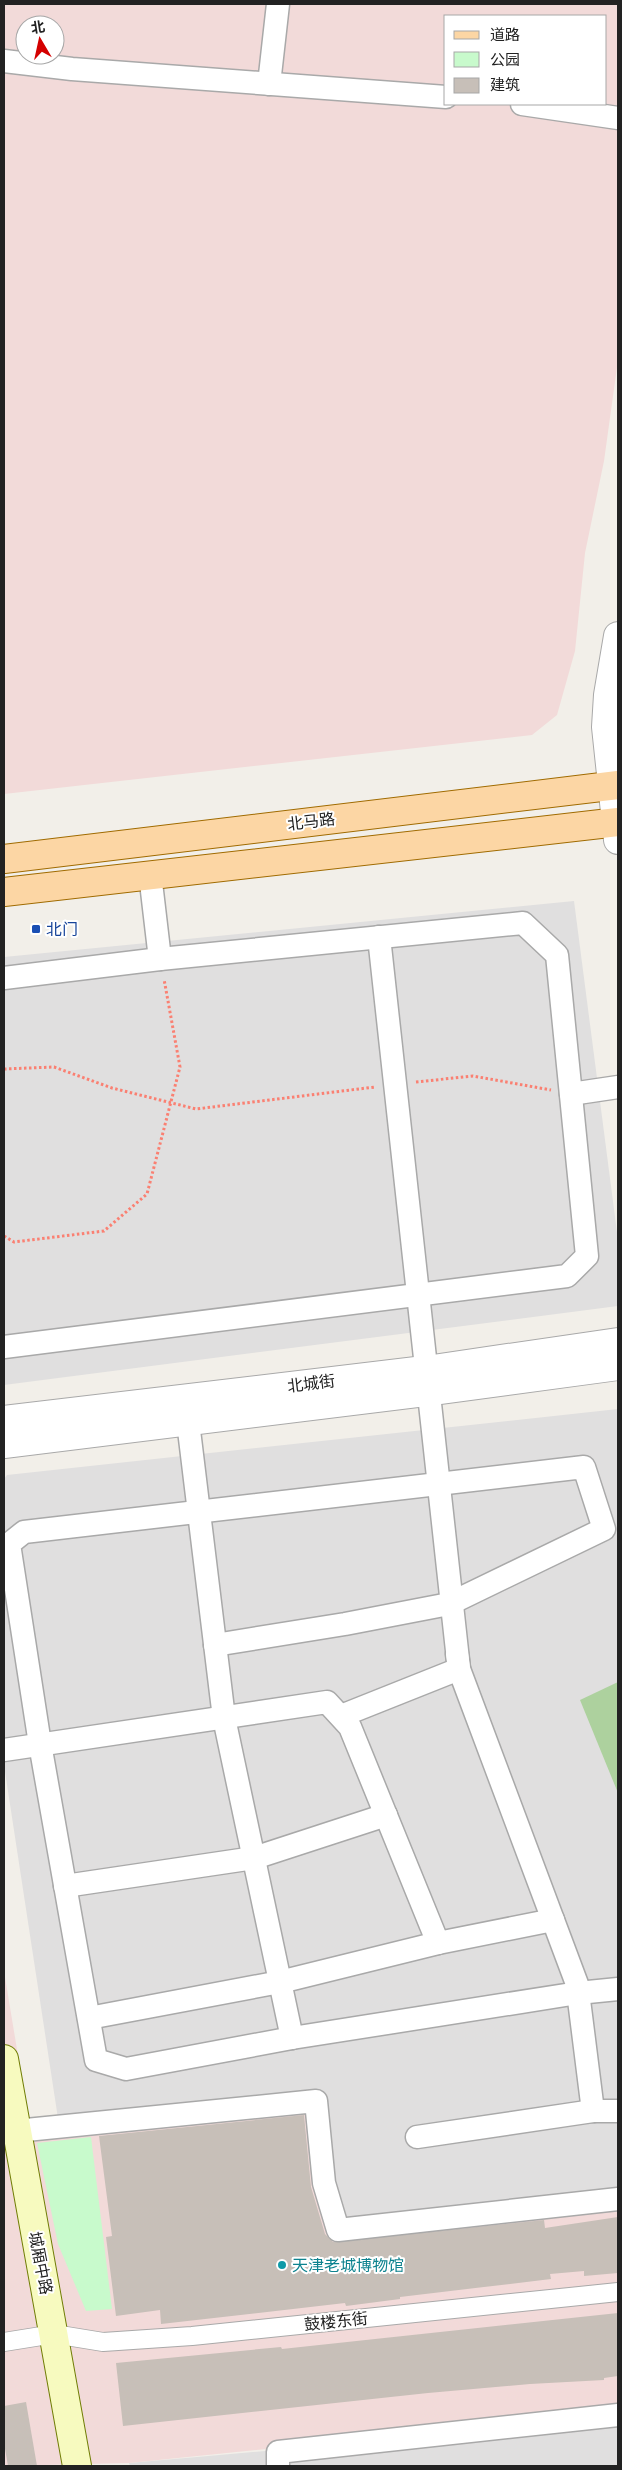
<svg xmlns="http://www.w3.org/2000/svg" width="622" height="2470" viewBox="0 0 622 2470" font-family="Manrope,'Noto Sans SC',sans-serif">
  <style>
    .residential { fill: #e0dfdf }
    .commercial { fill: #f2dad9; fill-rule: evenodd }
    .forest { fill: #add19e }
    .park { fill: #c8facc }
    .building { fill: #c7bfb8 }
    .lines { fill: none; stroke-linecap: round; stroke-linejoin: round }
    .pedestrian-casing { stroke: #a9a9a9; stroke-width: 20 }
    .minor-casing { stroke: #a9a9a9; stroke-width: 25 }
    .tertiary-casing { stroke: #a9a9a9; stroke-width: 30 }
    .secondary-casing { stroke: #707d05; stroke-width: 30 }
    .primary-casing { stroke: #a06b00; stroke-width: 30 }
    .path { stroke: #fa8072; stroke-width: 3; stroke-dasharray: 2.5 2.5; stroke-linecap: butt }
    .pedestrian { stroke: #fff; stroke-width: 18 }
    .minor { stroke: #fff; stroke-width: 22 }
    .tertiary { stroke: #fff; stroke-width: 28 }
    .secondary { stroke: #f7fabf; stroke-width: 28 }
    .primary { stroke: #fcd6a4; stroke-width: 28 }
    .transit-dot { fill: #1a4fb4; stroke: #fff; stroke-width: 2 }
    .culture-dot { fill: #0f9aa8; stroke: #fff; stroke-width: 2 }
    .labels { text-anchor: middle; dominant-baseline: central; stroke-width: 4; stroke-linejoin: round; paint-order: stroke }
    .street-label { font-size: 16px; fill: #222; stroke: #fff }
    .transit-label { font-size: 16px; fill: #164399; stroke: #fff; text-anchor: start }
    .culture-label { font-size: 16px; fill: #0d838f; stroke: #fff; text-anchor: start }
  </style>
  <rect width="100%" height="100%" fill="#f2efe9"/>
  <!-- residential -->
  <g class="residential">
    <polygon points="574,901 618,1240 618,1306 4,1385 4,957"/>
    <polygon points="618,1409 618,2193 343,2226 323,2098 59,2125 4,1765 4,1479 7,1475"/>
    <polygon points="618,2420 618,2466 130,2466 129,2463"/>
  </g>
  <!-- commercial -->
  <g class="commercial">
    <path d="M4 4H618V360L604 461 585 553 575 651 557 715 532 735 4 794ZM446 16H606V104H446ZM25 25H55V55H25Z"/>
    <polygon points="4,1971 31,2134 317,2103 338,2237 618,2206 618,2413 129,2463 4,2466"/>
  </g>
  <!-- forest -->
  <polygon class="forest" points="618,1682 618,1793 580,1700"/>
  <!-- park -->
  <polygon class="park" points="91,2137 112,2309 86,2311 58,2244 37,2143"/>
  <!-- building -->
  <g class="building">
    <polygon points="304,2115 311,2187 325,2234 333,2242 544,2220 545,2228 618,2217 618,2273 584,2276 584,2271 550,2274 551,2279 400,2297 400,2299 346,2306 345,2303 161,2324 160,2310 116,2316 106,2237 112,2236 99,2136"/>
    <polygon points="618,2313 618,2376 604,2378 604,2380 530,2384 428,2393 123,2426 116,2363 281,2347 282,2349"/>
    <polygon points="26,2402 37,2466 8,2466 4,2443 4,2406"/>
  </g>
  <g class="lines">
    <defs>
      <polyline id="pedestrian" points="4,2342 54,2334 103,2342 192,2336 618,2292"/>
      <g id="minor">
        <polyline points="4,61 72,69 446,97"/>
        <polyline points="269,84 278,4"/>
        <polyline points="522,104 618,118"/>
        <polyline points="150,874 160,959"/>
        <polyline points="4,978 160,959 523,923 557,955 587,1256 567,1276 4,1347"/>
        <polyline points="571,1094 618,1087"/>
        <polyline points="188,1422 224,1718 292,2038"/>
        <polyline points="215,1645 345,1624 449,1604 604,1529 584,1467 24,1532 9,1544 40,1744 96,2060 126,2069 292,2038 578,1993 618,1989"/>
        <polyline points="457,1654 459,1669 577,1984 593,2111"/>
        <polyline points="341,1716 459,1669 379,937"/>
        <polyline points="4,1750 327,1702 350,1727 438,1943"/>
        <polyline points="65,1886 254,1858 386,1815"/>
        <polyline points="89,2018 280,1982 438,1943 553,1920"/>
        <polyline points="16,2131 316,2101 324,2183 338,2230 618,2199"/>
        <polyline points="417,2137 593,2111 618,2111"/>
        <polyline points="278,2466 278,2452 618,2415"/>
      </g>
      <g id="tertiary">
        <polyline points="618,636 608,695 606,727 618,840"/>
        <polyline points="4,1420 433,1369 618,1342"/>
        <polyline points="4,1444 417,1393 618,1366"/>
      </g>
      <polyline id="secondary" points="4,2059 77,2466"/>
      <g id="primary">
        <polyline points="4,859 618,785"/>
        <polyline points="4,892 618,822"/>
      </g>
    </defs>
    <!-- pedestrian casing -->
    <use href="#pedestrian" class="pedestrian-casing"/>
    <!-- minor casing -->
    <use href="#minor" class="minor-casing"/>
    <!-- tertiary casing -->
    <use href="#tertiary" class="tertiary-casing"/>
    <!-- secondary casing -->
    <use href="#secondary" class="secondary-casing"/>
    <!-- primary casing -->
    <use href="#primary" class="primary-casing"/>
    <!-- path -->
    <g class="path">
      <polyline points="4,1069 54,1067 112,1088 196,1109 375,1087"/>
      <polyline points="416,1082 473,1076 551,1090"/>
      <polyline points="4,1236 14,1242 104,1231 147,1194 180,1067 164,979"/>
    </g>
    <!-- pedestrian -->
    <use href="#pedestrian" class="pedestrian"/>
    <!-- minor -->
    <use href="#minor" class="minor"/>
    <!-- tertiary -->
    <use href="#tertiary" class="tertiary"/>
    <!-- secondary -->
    <use href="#secondary" class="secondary"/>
    <!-- primary -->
    <use href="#primary" class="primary"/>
  </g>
  <!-- markers -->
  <rect class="transit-dot" x="31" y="924" width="10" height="10" rx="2.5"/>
  <circle class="culture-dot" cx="282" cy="2265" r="5"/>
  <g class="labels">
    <!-- street labels -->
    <g class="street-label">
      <text transform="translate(311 821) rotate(-7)">北马路</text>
      <text transform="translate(311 1383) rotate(-7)">北城街</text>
      <text transform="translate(41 2263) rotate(79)">城厢中路</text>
      <text transform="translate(336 2321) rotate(-6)">鼓楼东街</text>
    </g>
    <!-- transit labels -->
    <g class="transit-label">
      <text x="46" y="929">北门</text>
    </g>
    <!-- culture labels -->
    <g class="culture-label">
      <text x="292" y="2265">天津老城博物馆</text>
    </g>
  </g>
  <!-- border -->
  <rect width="622" height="2470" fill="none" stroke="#222222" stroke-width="10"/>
  <!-- legend -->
  <rect x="444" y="15" width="162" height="90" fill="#ffffff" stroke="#a7a7a7"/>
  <rect x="454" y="31" width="25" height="8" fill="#fcd6a4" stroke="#a7a7a7"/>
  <text x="490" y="40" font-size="15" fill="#222222">道路</text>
  <rect x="454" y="52" width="25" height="15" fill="#c8facc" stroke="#a7a7a7"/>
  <text x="490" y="65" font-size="15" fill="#222222">公园</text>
  <rect x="454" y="78" width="25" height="15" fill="#c7bfb8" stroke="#a7a7a7"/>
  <text x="490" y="90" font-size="15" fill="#222222">建筑</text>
  <!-- north arrow -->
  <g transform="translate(40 40) rotate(351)"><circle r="24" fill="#ffffff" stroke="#a7a7a7"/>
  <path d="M0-4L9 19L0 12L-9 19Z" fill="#d40000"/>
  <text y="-8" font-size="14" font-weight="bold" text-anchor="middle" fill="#222222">北</text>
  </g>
</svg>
